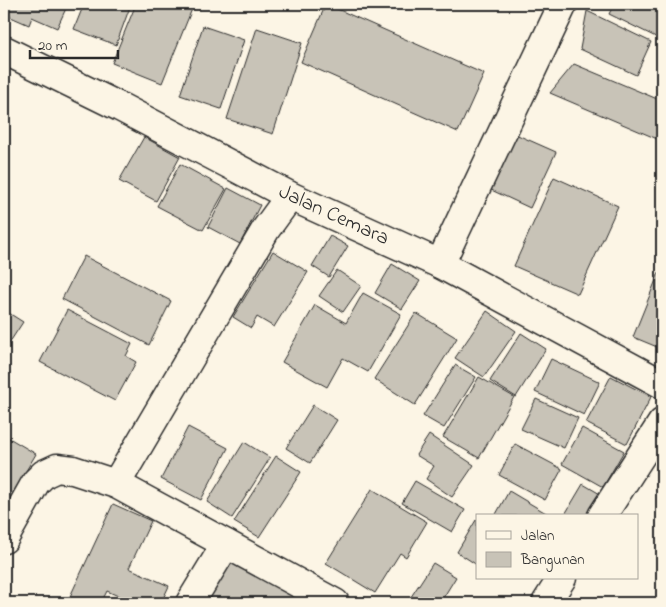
<svg xmlns="http://www.w3.org/2000/svg" width="666" height="607" viewBox="0 0 666 607" font-family="'Indie Flower',sans-serif">
  <style>
    .building { fill: #c8c3b7; stroke: #2b2b2b }
    .lines { fill: none; stroke-linecap: round; stroke-linejoin: round }
    .minor-casing { stroke: #2b2b2b; stroke-width: 31 }
    .minor { stroke: #fcf5e5; stroke-width: 28 }
    .labels { text-anchor: middle; dominant-baseline: central; stroke-width: 4; stroke-linejoin: round; paint-order: stroke }
    .street-label { font-size: 21px; fill: #2b2b2b; stroke: #fcf5e5 }
  </style>
  <rect width="100%" height="100%" fill="#fcf5e5"/>
  <filter id="ink" filterUnits="userSpaceOnUse"><feTurbulence type="fractalNoise" baseFrequency=".02" numOctaves="2"/><feDisplacementMap in="SourceGraphic" scale="10" xChannelSelector="R" yChannelSelector="G"/><feConvolveMatrix kernelMatrix="1 2 1 2 8 2 1 2 1" color-interpolation-filters="sRGB"/></filter>
  <g filter="url(#ink)">
    <!-- building -->
    <g class="building">
      <polygon points="7,4 68,4 57,28 32,17 29,25 4,14"/>
      <polygon points="84,4 131,4 116,45 74,29"/>
      <polygon points="136,4 194,4 162,83 112,63"/>
      <polygon points="326,4 484,74 458,132 301,62"/>
      <polygon points="614,4 662,4 662,40 609,14"/>
      <polygon points="587,11 651,42 636,75 580,49"/>
      <polygon points="203,26 244,40 221,109 180,95"/>
      <polygon points="257,28 302,43 273,134 227,119"/>
      <polygon points="574,64 662,101 662,141 550,93"/>
      <polygon points="513,133 556,152 530,208 487,188"/>
      <polygon points="144,137 180,157 156,201 119,181"/>
      <polygon points="180,164 226,189 203,230 157,206"/>
      <polygon points="554,177 618,206 578,294 514,266"/>
      <polygon points="228,188 260,205 240,244 208,227"/>
      <polygon points="330,236 348,246 329,277 312,266"/>
      <polygon points="273,251 308,272 274,327 257,317 251,328 233,317"/>
      <polygon points="84,256 171,301 149,345 62,299"/>
      <polygon points="392,264 420,281 402,309 375,293"/>
      <polygon points="662,265 662,349 633,337"/>
      <polygon points="337,270 361,286 343,312 319,296"/>
      <polygon points="363,293 401,314 368,372 343,358 327,387 282,362 315,305 346,323"/>
      <polygon points="4,310 23,322 4,351"/>
      <polygon points="67,310 132,344 126,356 136,362 115,401 40,362"/>
      <polygon points="487,311 516,331 484,377 455,358"/>
      <polygon points="416,313 457,338 415,405 374,379"/>
      <polygon points="521,333 546,349 516,397 490,381"/>
      <polygon points="551,359 600,382 584,415 535,392"/>
      <polygon points="455,365 476,377 444,428 423,416"/>
      <polygon points="611,376 651,397 627,444 586,423"/>
      <polygon points="479,377 514,397 479,458 443,437"/>
      <polygon points="536,399 578,418 564,448 521,429"/>
      <polygon points="313,405 337,420 310,463 286,448"/>
      <polygon points="188,427 228,448 201,500 161,479"/>
      <polygon points="582,428 624,451 603,487 562,464"/>
      <polygon points="4,435 36,454 4,508"/>
      <polygon points="429,435 474,465 452,497 426,479 434,466 416,455"/>
      <polygon points="244,442 270,458 232,518 207,502"/>
      <polygon points="515,444 562,469 545,500 499,475"/>
      <polygon points="276,456 301,472 259,537 234,522"/>
      <polygon points="415,481 465,510 452,532 402,503"/>
      <polygon points="583,484 607,498 596,516 564,516"/>
      <polygon points="372,489 427,522 406,557 400,553 375,593 326,563"/>
      <polygon points="509,491 551,516 495,516"/>
      <polygon points="113,504 151,521 129,568 169,586 161,603 134,603 107,591 101,603 67,603"/>
      <polygon points="476,520 477,521 477,565 457,552"/>
      <polygon points="223,557 297,596 293,603 198,603"/>
      <polygon points="433,563 456,577 440,603 407,603"/>
    </g>
    <g class="lines">
      <defs>
        <g id="minor">
          <path id="s1" d="M4 50 120 107 290 196 440 264 662 384"/>
          <polyline points="440,264 563,4"/>
          <polyline points="116,484 266,229 290,196"/>
          <polyline points="602,516 662,423"/>
          <polyline points="4,539 36,482 44,474 57,468 73,470 116,484 335,603"/>
          <polyline points="190,603 226,544"/>
          <polyline points="546,603 562,578"/>
        </g>
      </defs>
      <!-- minor casing -->
      <use href="#minor" class="minor-casing"/>
      <!-- minor -->
      <use href="#minor" class="minor"/>
    </g>
  </g>
  <g class="labels">
    <!-- street labels -->
    <g class="street-label">
      <text stroke="none"><textPath href="#s1" startOffset="369">Jalan Cemara</textPath></text>
    </g>
  </g>
  <!-- margin -->
  <rect width="666" height="607" fill="none" stroke="#fcf5e5" stroke-width="20"/>
  <rect x="10" y="10" width="646" height="587" fill="none" stroke="#2b2b2b" stroke-width="2" filter="url(#ink)"/>
  <!-- legend -->
  <rect x="476" y="514" width="162" height="65" fill="#fcf5e5" stroke="#a8a49b"/>
  <rect x="486" y="531" width="25" height="8" fill="#fcf5e5" stroke="#a8a49b"/>
  <text x="521" y="540" font-size="15" fill="#2b2b2b">Jalan</text>
  <rect x="486" y="552" width="25" height="15" fill="#c8c3b7" stroke="#a8a49b"/>
  <text x="521" y="564" font-size="15" fill="#2b2b2b">Bangunan</text>
  <!-- scale -->
  <path d="M30 50v8h88v-8" fill="none" stroke="#2b2b2b" stroke-width="2.5"/>
  <text x="38" y="50" font-size="15" fill="#2b2b2b" stroke="#fcf5e5" stroke-width="4" paint-order="stroke">20 m</text>
</svg>
